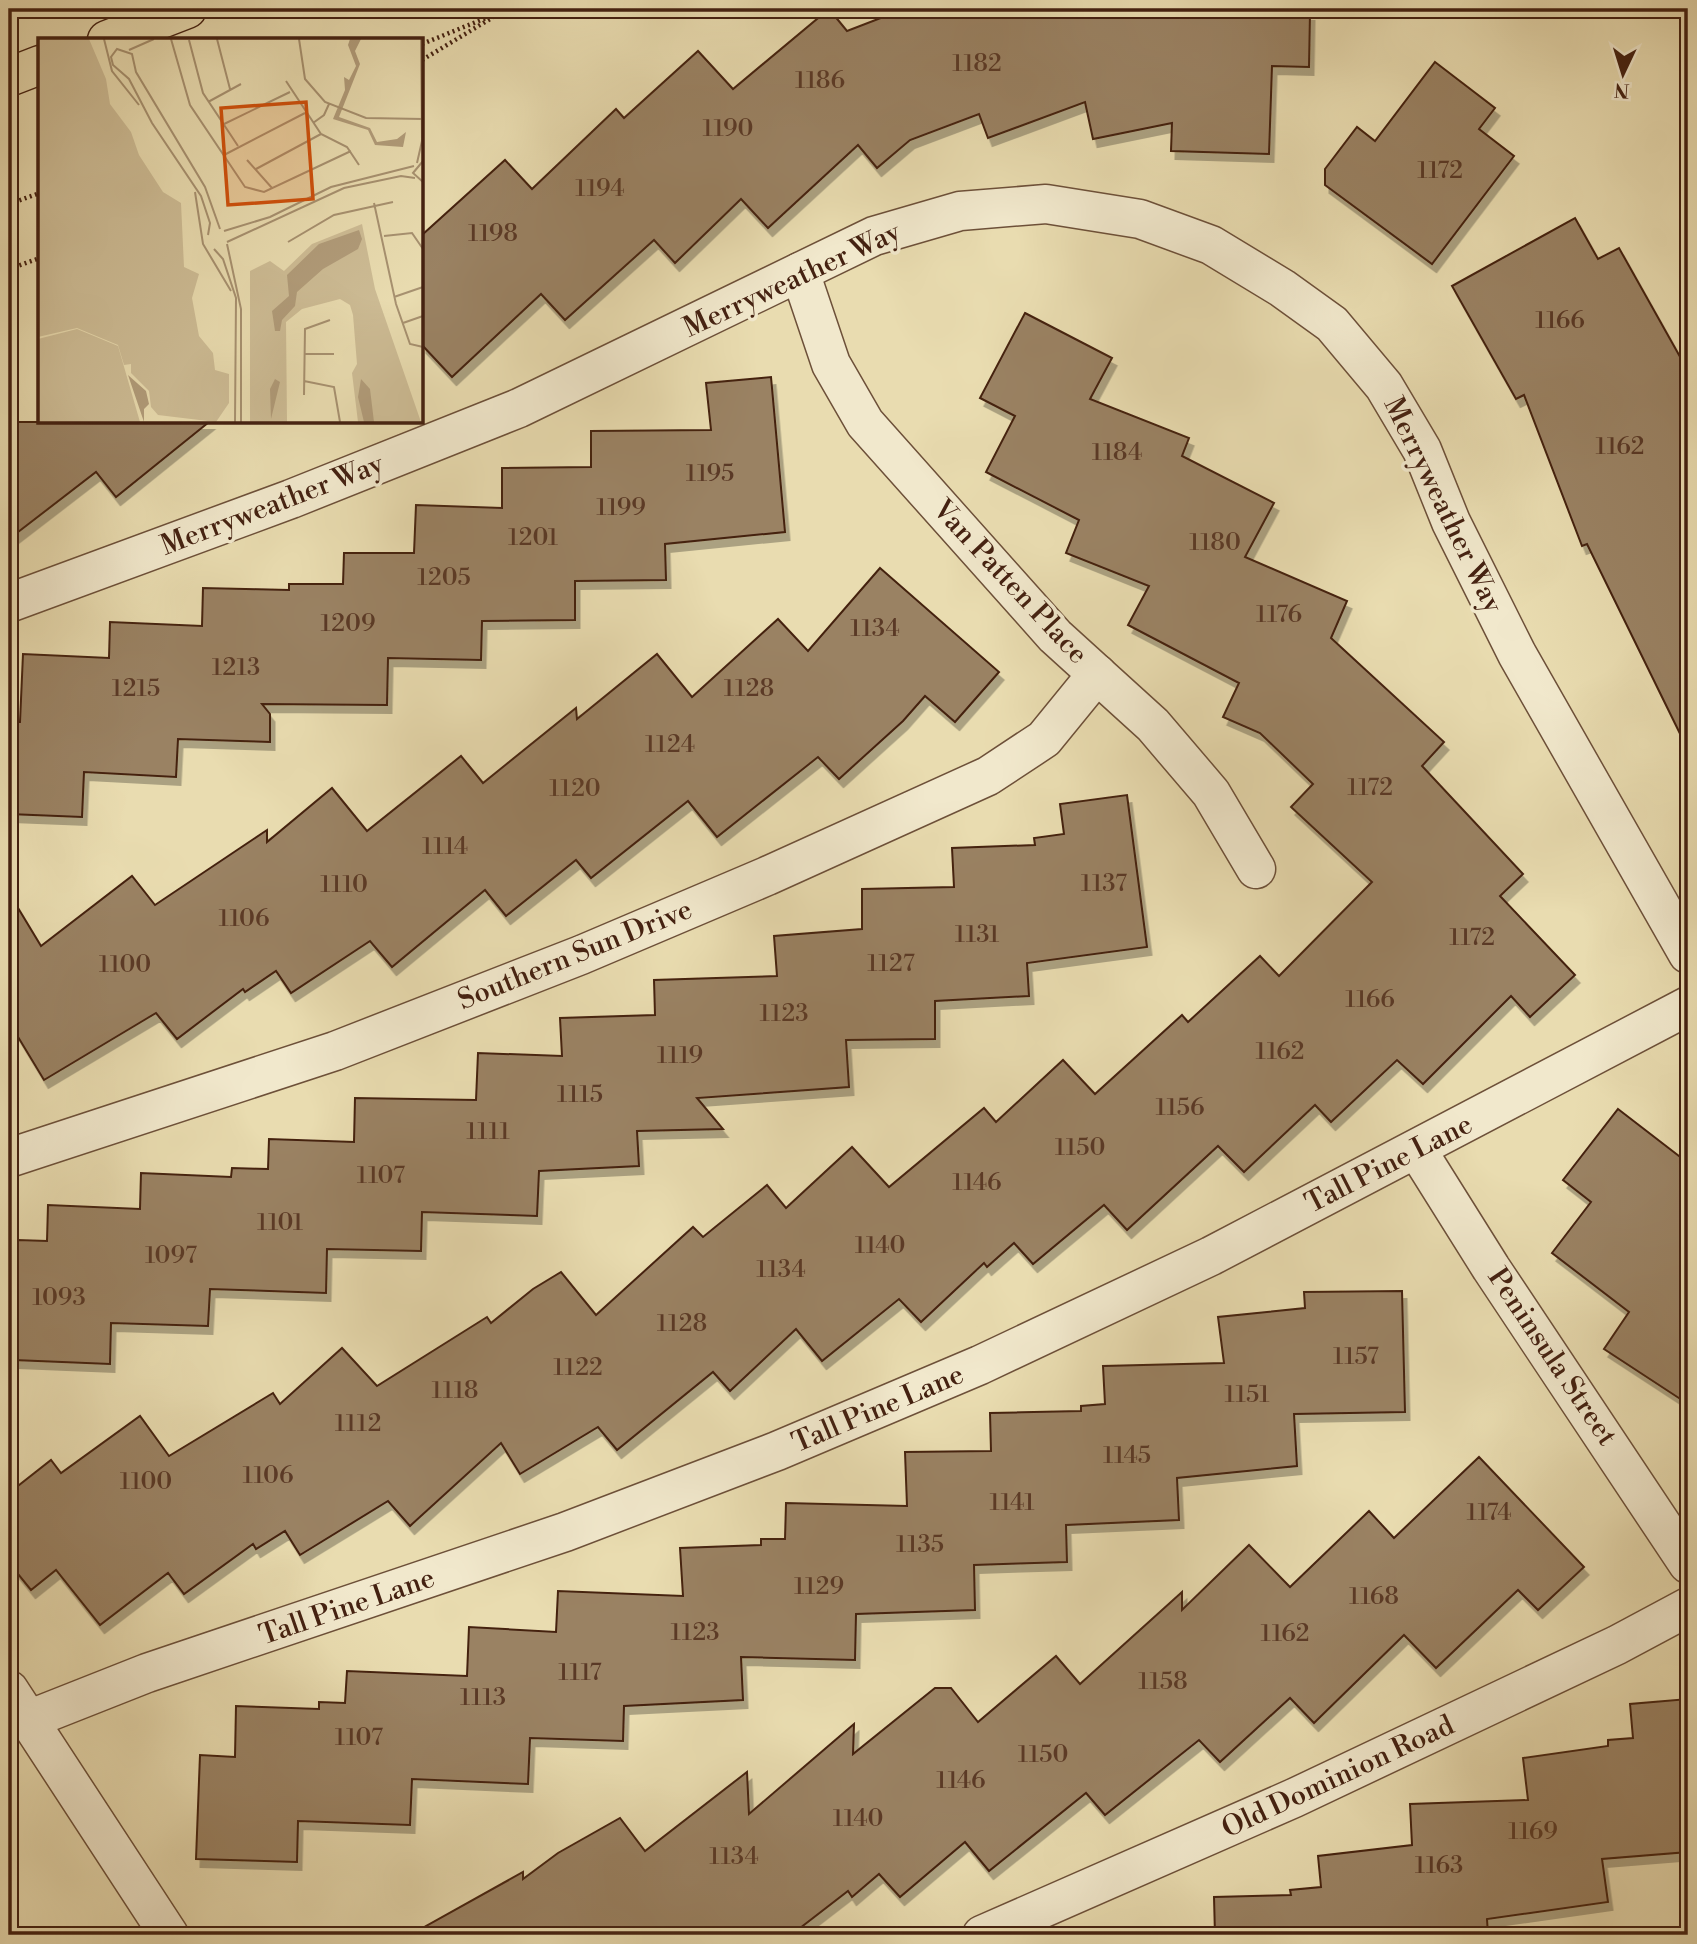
<svg xmlns="http://www.w3.org/2000/svg" width="1697" height="1944" viewBox="0 0 1697 1944" font-family="'Libre Bodoni',serif">
  <style>
    .building { fill: #9a8264; stroke: #442111; stroke-width: 2; filter: url(#shadow) }
    .lines { fill: none; stroke-linecap: round; stroke-linejoin: round }
    .minor-casing { stroke: #6d5039; stroke-width: 41 }
    .major-casing { stroke: #442111; stroke-width: 41 }
    .path { stroke: #442111; stroke-width: 4.5; stroke-dasharray: 2 3.5; stroke-linecap: butt }
    .minor { stroke: #f1e8cc; stroke-width: 38 }
    .major { stroke: #e9dcb0; stroke-width: 38 }
    .labels { text-anchor: middle; dominant-baseline: central; stroke-width: 7; stroke-linejoin: round; paint-order: stroke }
    .number-label { font-size: 24px; fill: #5a3926 }
    .street-label { font-size: 28px; fill: #442111; stroke: #f1e8cc }
    .inset-road { fill: none; stroke: #a79170; stroke-width: 2 }
    .view { fill: #cf510d; fill-opacity: 0.15; stroke: #cf510d; stroke-width: 3.5 }
    .inset-edge { fill: none; stroke: #442111; stroke-width: 3.5 }
  </style>
  <defs>
    <filter id="shadow"><feDropShadow dx="4.5" dy="8" stdDeviation="0" flood-color="#0004"/></filter>
  </defs>
  <rect width="100%" height="100%" fill="#e9dcb0"/>
  <filter id="stains"><feTurbulence type="fractalNoise" baseFrequency=".00286" numOctaves="4"/><feColorMatrix values="0 0 0 0 .2 0 0 0 0 .09 0 0 0 0 .02 0 0 0 .5 -.17"/></filter>
  <radialGradient id="worn" r=".72"><stop offset=".6" stop-color="#630" stop-opacity="0"/><stop offset="1" stop-color="#630" stop-opacity=".3"/></radialGradient>
  <!-- building -->
  <g class="building">
    <polygon points="829,9 847,31 904,9 1166,9 1310,13 1309,67 1272,66 1269,154 1171,151 1172,123 1093,139 1085,102 988,138 979,114 910,140 877,168 858,145 768,228 741,199 675,263 654,240 565,320 541,294 452,377 422,345 422,235 505,160 532,189 616,109 624,118 698,51 733,89"/>
    <polygon points="1435,62 1495,108 1479,129 1514,156 1432,264 1325,185 1325,169 1357,127 1375,141"/>
    <polygon points="1575,218 1598,259 1619,248 1688,371 1688,750 1587,544 1582,546 1524,395 1516,399 1452,286"/>
    <polygon points="1025,313 1112,358 1090,399 1189,438 1182,456 1274,503 1245,557 1347,601 1331,638 1444,742 1422,766 1523,874 1500,896 1575,975 1530,1017 1511,996 1423,1084 1397,1060 1331,1122 1315,1105 1244,1172 1218,1146 1127,1230 1104,1205 1033,1264 1014,1243 987,1267 984,1263 921,1322 899,1299 822,1361 796,1329 730,1391 713,1372 617,1450 598,1427 520,1474 501,1443 410,1526 388,1501 300,1555 285,1531 256,1549 253,1544 184,1594 168,1573 100,1625 56,1570 31,1590 9,1563 9,1493 51,1460 61,1473 140,1416 169,1456 273,1393 280,1404 342,1348 377,1386 487,1317 491,1323 533,1289 561,1272 596,1315 693,1227 703,1237 767,1185 786,1208 852,1147 889,1187 984,1108 996,1122 1063,1060 1095,1094 1182,1015 1188,1022 1260,956 1279,976 1372,882 1291,807 1313,784 1260,733 1223,717 1239,683 1128,625 1149,586 1066,553 1079,520 986,472 1015,416 980,398"/>
    <polygon points="771,377 785,532 665,544 666,580 575,581 575,620 482,621 481,660 388,658 387,705 262,704 270,714 270,742 178,739 176,777 84,772 82,817 9,814 9,722 20,722 23,654 109,658 110,622 202,626 203,588 289,590 289,584 343,584 344,553 414,553 416,505 502,508 502,468 591,467 591,431 711,430 706,383"/>
    <polygon points="9,422 209,422 116,497 96,472 9,539"/>
    <polygon points="880,568 999,672 955,722 925,696 903,721 839,779 818,757 717,837 688,801 591,878 576,860 506,916 485,890 392,967 370,941 291,993 276,971 245,992 243,989 177,1039 156,1013 44,1080 9,1022 9,893 41,946 132,876 155,905 267,830 267,842 332,788 367,831 461,756 483,783 576,708 577,719 657,654 692,697 778,619 808,651"/>
    <polygon points="1127,795 1147,947 1027,963 1029,996 935,1001 935,1039 846,1040 849,1087 697,1098 723,1129 637,1131 639,1166 539,1171 537,1216 422,1212 421,1251 327,1249 326,1293 210,1289 208,1326 111,1323 110,1364 14,1360 18,1240 47,1241 48,1205 140,1209 141,1173 231,1177 232,1168 268,1169 269,1139 354,1142 355,1098 476,1100 478,1053 562,1056 560,1018 655,1015 654,980 777,976 774,936 862,929 862,889 954,887 952,848 1035,845 1034,838 1064,834 1060,804"/>
    <polygon points="1618,1109 1688,1163 1688,1404 1604,1349 1629,1312 1552,1253 1591,1202 1563,1180"/>
    <polygon points="1402,1291 1405,1412 1294,1414 1297,1466 1177,1478 1179,1520 1066,1525 1067,1562 974,1565 975,1610 856,1614 855,1660 741,1657 743,1700 624,1706 623,1741 530,1738 528,1784 412,1779 410,1825 298,1821 297,1862 196,1859 200,1755 235,1757 236,1706 319,1709 319,1702 345,1703 347,1671 467,1676 469,1627 556,1632 558,1591 683,1596 680,1548 761,1545 761,1539 785,1539 786,1503 907,1506 905,1452 991,1451 990,1413 1081,1411 1081,1406 1105,1404 1103,1366 1224,1363 1218,1317 1305,1308 1304,1292"/>
    <polygon points="1479,1457 1584,1567 1538,1610 1518,1590 1436,1668 1404,1635 1314,1723 1290,1698 1220,1762 1199,1740 1105,1815 1086,1793 989,1871 965,1842 900,1897 879,1874 852,1897 848,1891 791,1935 410,1935 523,1872 523,1879 558,1853 620,1818 645,1851 747,1772 749,1814 854,1724 853,1754 935,1688 951,1688 978,1722 1056,1656 1080,1684 1182,1592 1182,1610 1249,1545 1290,1587 1369,1511 1394,1538"/>
    <polygon points="1688,1699 1688,1852 1602,1859 1608,1902 1487,1919 1488,1935 1215,1935 1214,1897 1291,1895 1290,1890 1321,1887 1318,1856 1412,1845 1410,1804 1528,1800 1523,1758 1608,1746 1608,1740 1633,1738 1630,1704"/>
  </g>
  <g class="lines">
    <defs>
      <g id="minor">
        <polyline points="800,272 831,364 865,423 1055,636 1153,725 1211,793 1256,869"/>
        <polyline points="9,603 291,499 519,408 874,236 960,211 1046,204 1140,219 1211,245 1282,288 1332,324 1384,386 1422,450 1451,522 1517,654 1688,954"/>
        <polyline points="1417,1150 1491,1268 1688,1564"/>
        <polyline points="9,1158 335,1051 581,955 767,876 988,776 1044,739 1097,674"/>
        <polyline points="9,1690 169,1935"/>
        <polyline points="28,1720 147,1673 565,1532 777,1451 980,1365 1211,1256 1688,1006"/>
        <polyline points="982,1935 1294,1798 1617,1645 1688,1607"/>
      </g>
      <g id="major">
        <polyline points="107,40 187,9"/>
        <polyline points="9,77 40,65"/>
      </g>
    </defs>
    <!-- minor casing -->
    <use href="#minor" class="minor-casing"/>
    <!-- major casing -->
    <use href="#major" class="major-casing"/>
    <!-- path -->
    <g class="path">
      <polyline points="422,44 491,16"/>
      <polyline points="422,60 505,10"/>
      <polyline points="9,204 40,193"/>
      <polyline points="9,269 40,258"/>
    </g>
    <!-- minor -->
    <use href="#minor" class="minor"/>
    <!-- major -->
    <use href="#major" class="major"/>
  </g>
  <g class="labels">
    <!-- number labels -->
    <g class="number-label">
      <text x="977" y="64">1182</text>
      <text x="820" y="81">1186</text>
      <text x="728" y="129">1190</text>
      <text x="1440" y="171">1172</text>
      <text x="600" y="189">1194</text>
      <text x="493" y="234">1198</text>
      <text x="1560" y="321">1166</text>
      <text x="1620" y="447">1162</text>
      <text x="1117" y="453">1184</text>
      <text x="710" y="474">1195</text>
      <text x="621" y="508">1199</text>
      <text x="533" y="538">1201</text>
      <text x="1215" y="543">1180</text>
      <text x="444" y="578">1205</text>
      <text x="1279" y="615">1176</text>
      <text x="348" y="624">1209</text>
      <text x="875" y="629">1134</text>
      <text x="236" y="668">1213</text>
      <text x="136" y="689">1215</text>
      <text x="749" y="689">1128</text>
      <text x="670" y="745">1124</text>
      <text x="1370" y="788">1172</text>
      <text x="575" y="789">1120</text>
      <text x="445" y="847">1114</text>
      <text x="1104" y="884">1137</text>
      <text x="344" y="885">1110</text>
      <text x="244" y="919">1106</text>
      <text x="977" y="935">1131</text>
      <text x="1472" y="938">1172</text>
      <text x="891" y="964">1127</text>
      <text x="125" y="965">1100</text>
      <text x="1370" y="1000">1166</text>
      <text x="784" y="1014">1123</text>
      <text x="1280" y="1052">1162</text>
      <text x="680" y="1056">1119</text>
      <text x="580" y="1095">1115</text>
      <text x="1180" y="1108">1156</text>
      <text x="488" y="1132">1111</text>
      <text x="1080" y="1148">1150</text>
      <text x="381" y="1176">1107</text>
      <text x="977" y="1183">1146</text>
      <text x="280" y="1223">1101</text>
      <text x="880" y="1246">1140</text>
      <text x="171" y="1256">1097</text>
      <text x="781" y="1270">1134</text>
      <text x="59" y="1298">1093</text>
      <text x="682" y="1324">1128</text>
      <text x="1356" y="1357">1157</text>
      <text x="578" y="1368">1122</text>
      <text x="455" y="1391">1118</text>
      <text x="1247" y="1395">1151</text>
      <text x="358" y="1424">1112</text>
      <text x="1127" y="1456">1145</text>
      <text x="268" y="1476">1106</text>
      <text x="146" y="1482">1100</text>
      <text x="1012" y="1503">1141</text>
      <text x="1489" y="1513">1174</text>
      <text x="920" y="1545">1135</text>
      <text x="819" y="1587">1129</text>
      <text x="1374" y="1597">1168</text>
      <text x="695" y="1633">1123</text>
      <text x="1285" y="1634">1162</text>
      <text x="580" y="1673">1117</text>
      <text x="1163" y="1682">1158</text>
      <text x="483" y="1698">1113</text>
      <text x="359" y="1738">1107</text>
      <text x="1043" y="1755">1150</text>
      <text x="961" y="1781">1146</text>
      <text x="858" y="1819">1140</text>
      <text x="1533" y="1832">1169</text>
      <text x="734" y="1857">1134</text>
      <text x="1439" y="1866">1163</text>
    </g>
    <!-- street labels -->
    <g class="street-label">
      <text transform="translate(792 280) rotate(-25)">Merryweather Way</text>
      <text transform="translate(272 505) rotate(-21)">Merryweather Way</text>
      <text transform="translate(1443 505) rotate(64)">Merryweather Way</text>
      <text transform="translate(1010 582) rotate(47)">Van Patten Place</text>
      <text transform="translate(575 955) rotate(-22)">Southern Sun Drive</text>
      <text transform="translate(1389 1164) rotate(-27)">Tall Pine Lane</text>
      <text transform="translate(1552 1357) rotate(56)">Peninsula Street</text>
      <text transform="translate(878 1409) rotate(-23)">Tall Pine Lane</text>
      <text transform="translate(347 1607) rotate(-19)">Tall Pine Lane</text>
      <text transform="translate(1338 1777) rotate(-25)">Old Dominion Road</text>
    </g>
  </g>
  <!-- overview -->
  <g transform="translate(38 38)">
    <rect width="385" height="385" fill="#e9dcb0"/>
    <path d="M0 1H51L68 41 72 66 93 94 101 117 125 154 143 165 146 229 161 236 154 260 161 298 175 315 177 332 191 336V365L178 384 120 377 113 369 111 353 93 335V326L86 327 80 307 39 290 0 299ZM324 186 337 251 383 384H320L314 335 319 326 315 277 312 267 302 261 264 271 248 284 249 384H212V233L232 223 246 233 274 206ZM39 291 80 308 102 384H0V301Z" fill="#cdbc95"/>
    <path d="M312 1H323L317 13 322 26 301 79 332 90 339 104 359 101 368 94 365 109 337 107 330 92 295 81 307 52 306 39 311 42 318 28 310 7ZM321 192 324 201 320 211 285 231 259 254 257 268 244 282 242 293H237L234 273 251 258 249 237 281 206ZM90 337 108 353 111 366 106 371V384ZM237 341 242 344 233 381 232 351ZM323 341 332 351 336 384H326L320 359Z" fill="#b19c7a"/>
    <path class="inset-road" d="M66 1 74 33 101 67M133 1 152 67 207 149 226 154 313 113M179 1 192 51M261 1 267 41 287 64 328 80 385 81M151 2 165 55 200 108M91 12 116 1M248 43 283 96 309 109 321 127M170 64 203 46M275 85 286 77 291 66M184 87 252 54M186 117 267 75M209 122 234 150M385 123 375 135 385 144M379 125 384 103 383 1M218 131 283 96M157 154 165 206 193 253M336 165 358 266 372 306 385 309M186 193 232 179 293 149 376 128M170 197 172 185 163 158 114 85 91 41 75 27 73 19 79 11 94 16 98 34 167 149 182 191M346 198 374 195 385 211M189 204 306 150 363 138 377 140M250 204 296 177 355 164M189 206 203 271V384M176 211 185 221 198 260 197 384M356 259 385 249M365 285 385 278M266 316H296M266 343 296 349 302 384M266 357 267 291 292 282"/>
    <path class="view" d="M268 64 275 161 190 167 183 70Z"/>
    <rect width="385" height="385" class="inset-edge"/>
  </g>
  <!-- margin -->
  <rect width="1697" height="1944" fill="none" stroke="#e9dcb0" stroke-width="35"/>
  <rect x="10" y="10" width="1676" height="1923" fill="none" stroke="#442111" stroke-width="3.5"/>
  <rect x="18" y="18" width="1662" height="1909" fill="none" stroke="#442111" stroke-width="2"/>
  <!-- north arrow -->
  <g transform="translate(1623 74) rotate(184)" stroke="#f1e8cc" stroke-width="5" paint-order="stroke">
  <path d="M0-5L12 26L0 18L-12 26Z" fill="#442111"/>
  <text y="-10" font-size="19" font-weight="bold" text-anchor="middle" fill="#442111">N</text>
  </g>
  <rect width="100%" height="100%" filter="url(#stains)"/>
  <rect width="100%" height="100%" fill="url(#worn)"/>
</svg>
